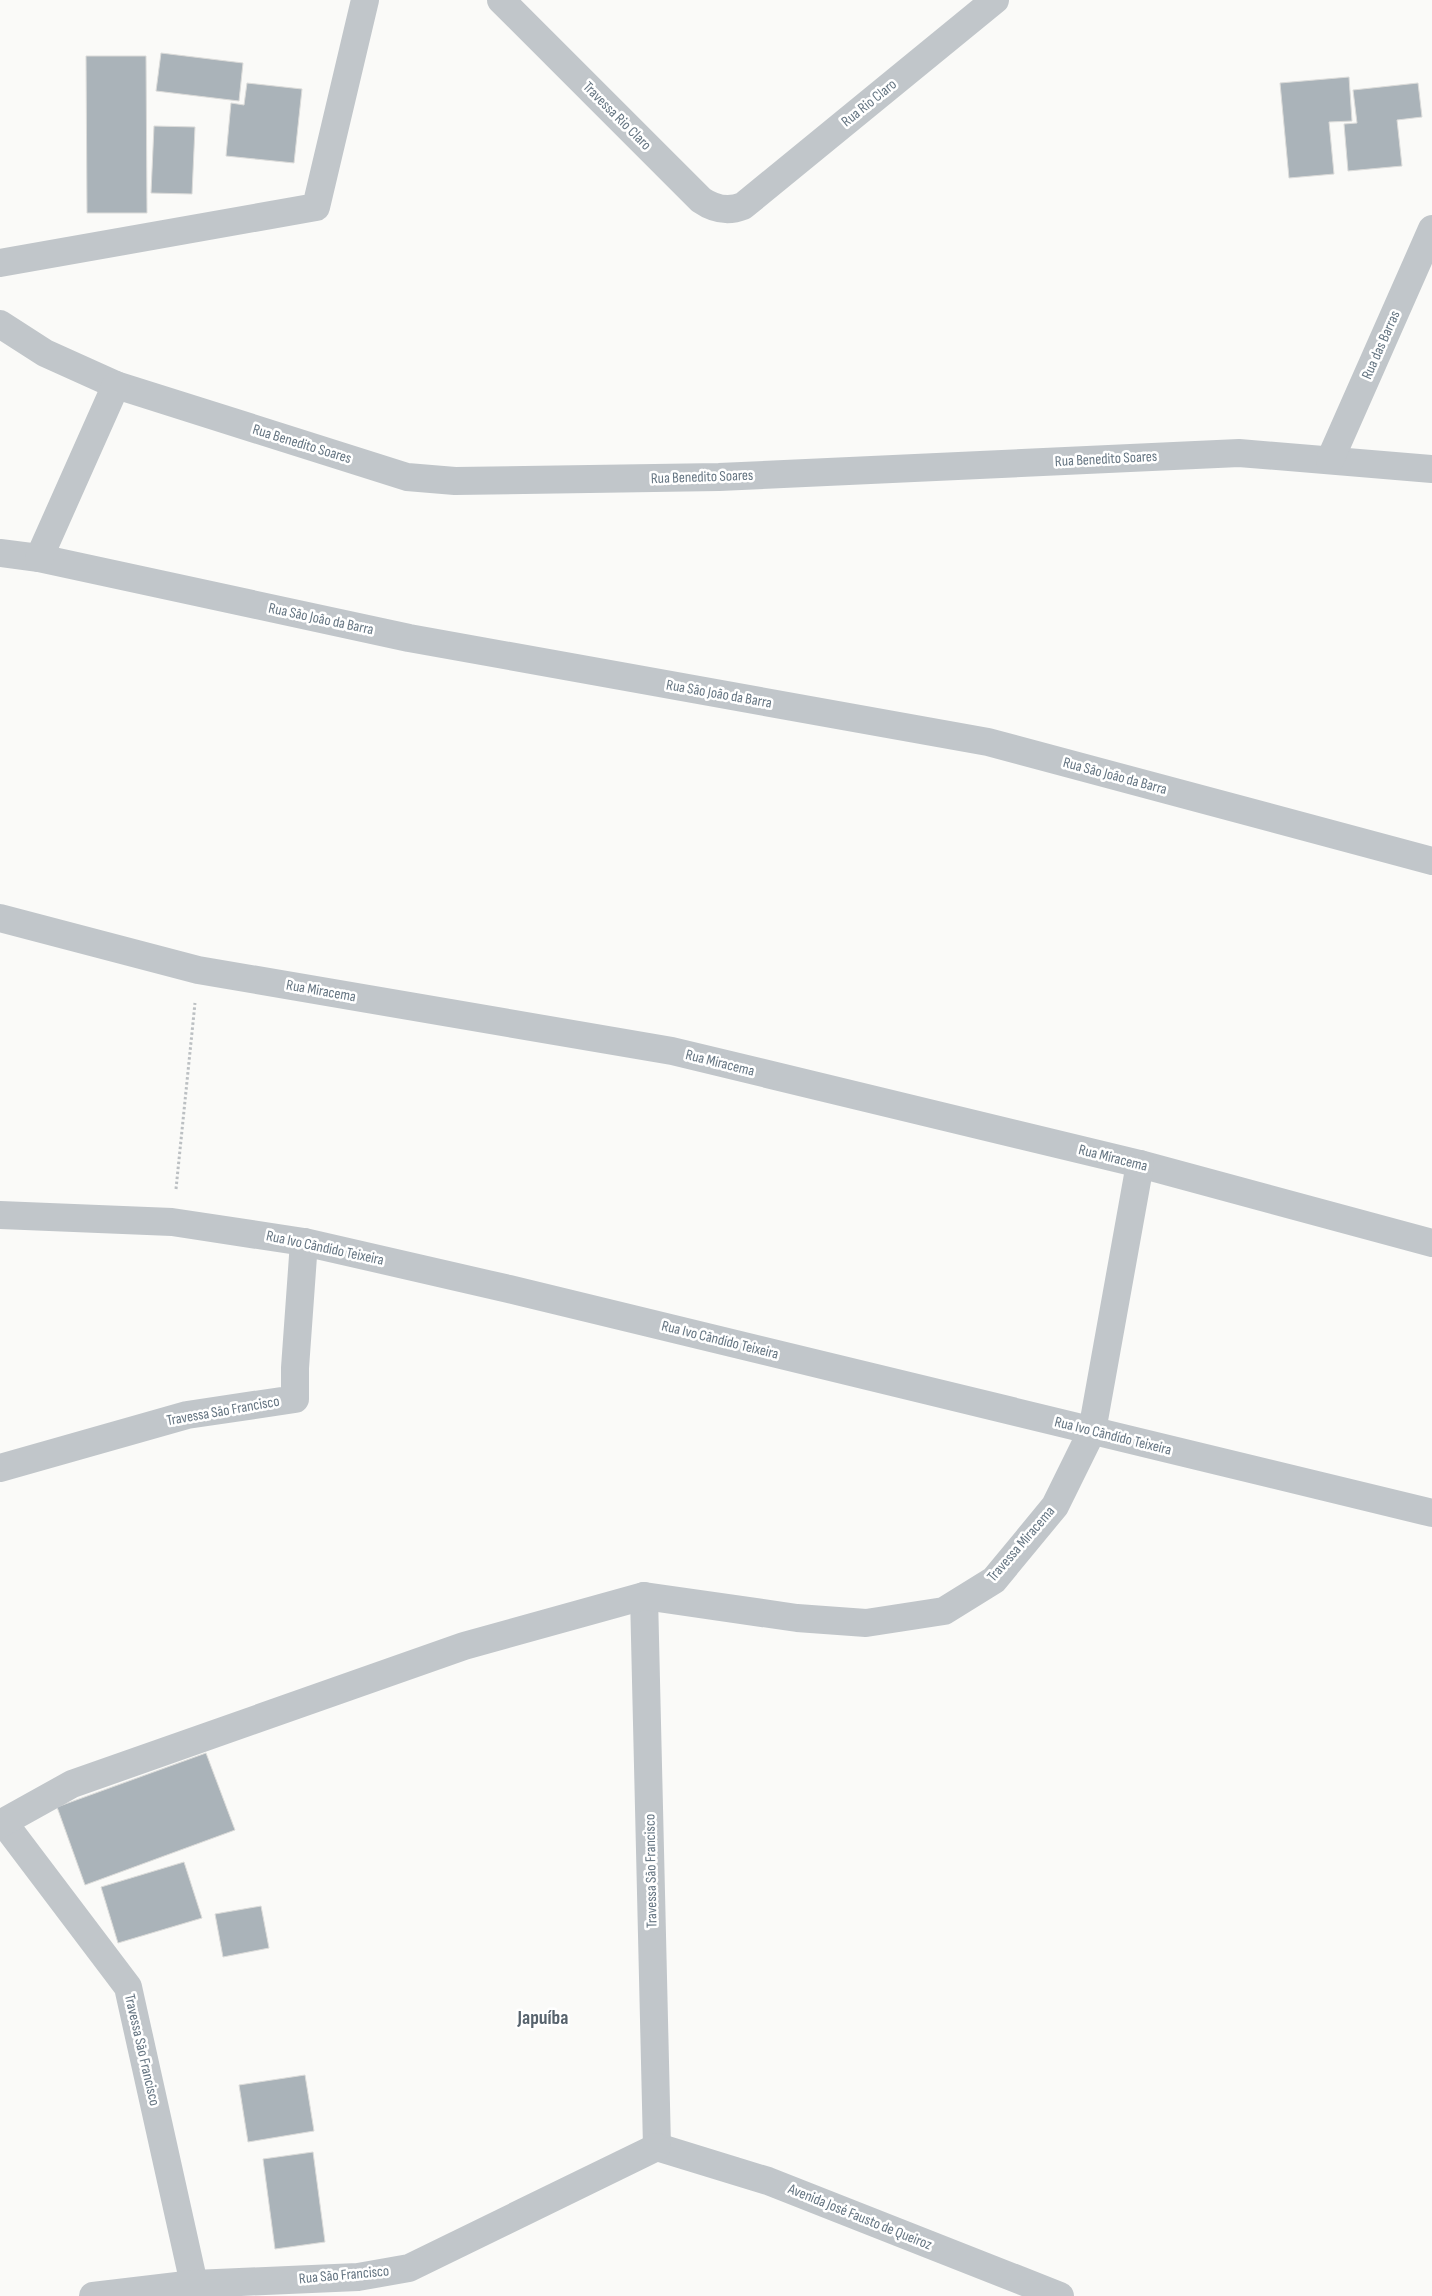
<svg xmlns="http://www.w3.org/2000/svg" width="1432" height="2296" viewBox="0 0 1432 2296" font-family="'Sofia Sans Condensed',sans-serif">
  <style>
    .building { fill: #aab3b9; stroke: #dcdcda }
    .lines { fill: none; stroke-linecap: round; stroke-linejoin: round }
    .path { stroke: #bbbfc2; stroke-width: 3; stroke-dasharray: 2.5 2.5; stroke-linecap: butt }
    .minor { stroke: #c1c6ca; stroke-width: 28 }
    .labels { text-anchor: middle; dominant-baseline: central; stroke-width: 5; stroke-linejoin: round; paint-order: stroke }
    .street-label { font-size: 15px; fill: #657582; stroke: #fff }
    .district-label { font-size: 20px; font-weight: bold; fill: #57636d; stroke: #fff }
  </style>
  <rect width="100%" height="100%" fill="#fafaf8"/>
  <!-- building -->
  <g class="building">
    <polygon points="161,53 243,63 239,101 156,91"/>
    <polygon points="86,56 146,56 147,213 87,213"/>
    <polygon points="1349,77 1352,121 1329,122 1334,174 1289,178 1280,83"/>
    <polygon points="247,83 302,89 294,163 226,156 231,103 244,105"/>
    <polygon points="1418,83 1422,117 1397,120 1402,166 1348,171 1344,124 1357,123 1353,90"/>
    <polygon points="154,126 195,127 192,194 151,193"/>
    <polygon points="206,1753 235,1830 85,1885 57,1807"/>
    <polygon points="184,1862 202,1918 118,1943 101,1887"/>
    <polygon points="261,1906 269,1948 223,1957 215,1914"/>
    <polygon points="305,2075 314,2131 248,2142 239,2085"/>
    <polygon points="313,2152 325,2242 275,2249 263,2159"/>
  </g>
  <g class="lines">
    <!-- path -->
    <polyline class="path" points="176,1189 195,1003"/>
    <!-- minor -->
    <g class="minor">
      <path d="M501 0 701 200C714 209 728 212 743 206L995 0"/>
      <polyline points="0,263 316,207 365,0"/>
      <polyline points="0,324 45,353 116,385 407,477 455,481 719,477 1239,453 1432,469"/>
      <polyline points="1330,460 1432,229"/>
      <polyline points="0,553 39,558 409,638 988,742 1432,861"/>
      <polyline points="39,558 116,385"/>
      <polyline points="0,918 198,970 672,1051 1140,1164 1432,1243"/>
      <polyline points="0,1215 172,1222 304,1242 509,1289 1432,1513"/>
      <polyline points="0,1468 187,1415 295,1399 295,1368 304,1242"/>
      <polyline points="644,1596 657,2147"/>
      <polyline points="4,1823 128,1987 194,2284"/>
      <polyline points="0,1824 72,1784 464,1646 644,1596 797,1618 866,1623 944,1611 994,1580 1055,1506 1092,1431 1140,1164"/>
      <polyline points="657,2147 768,2181 1060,2296"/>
      <polyline points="93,2296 194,2284 358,2277 409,2268 657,2147"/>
    </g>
  </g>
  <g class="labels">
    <!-- street labels -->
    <g class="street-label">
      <text transform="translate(869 103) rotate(-39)">Rua Rio Claro</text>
      <text transform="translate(617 116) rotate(45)">Travessa Rio Claro</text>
      <text transform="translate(1381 345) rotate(-66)">Rua das Barras</text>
      <text transform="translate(302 444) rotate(17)">Rua Benedito Soares</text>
      <text transform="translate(1106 459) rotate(-3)">Rua Benedito Soares</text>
      <text transform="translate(702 477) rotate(-2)">Rua Benedito Soares</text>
      <text transform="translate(321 619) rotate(12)">Rua São João da Barra</text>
      <text transform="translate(719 694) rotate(10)">Rua São João da Barra</text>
      <text transform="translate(1115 776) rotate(15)">Rua São João da Barra</text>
      <text transform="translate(321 991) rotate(10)">Rua Miracema</text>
      <text transform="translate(720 1063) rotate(14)">Rua Miracema</text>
      <text transform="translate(1113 1158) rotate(14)">Rua Miracema</text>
      <text transform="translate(325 1248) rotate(12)">Rua Ivo Cãndido Teixeira</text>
      <text transform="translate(720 1340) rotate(14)">Rua Ivo Cãndido Teixeira</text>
      <text transform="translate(223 1411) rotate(-10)">Travessa São Francisco</text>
      <text transform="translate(1113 1436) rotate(14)">Rua Ivo Cãndido Teixeira</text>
      <text transform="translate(1021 1544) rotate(-49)">Travessa Miracema</text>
      <text transform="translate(651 1871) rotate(-91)">Travessa São Francisco</text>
      <text transform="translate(142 2050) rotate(77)">Travessa São Francisco</text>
      <text transform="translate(860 2217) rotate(22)">Avenida José Fausto de Queiroz</text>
      <text transform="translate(344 2275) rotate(-5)">Rua São Francisco</text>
    </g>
    <!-- district labels -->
    <g class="district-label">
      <text x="543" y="2018">Japuíba</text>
    </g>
  </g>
</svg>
